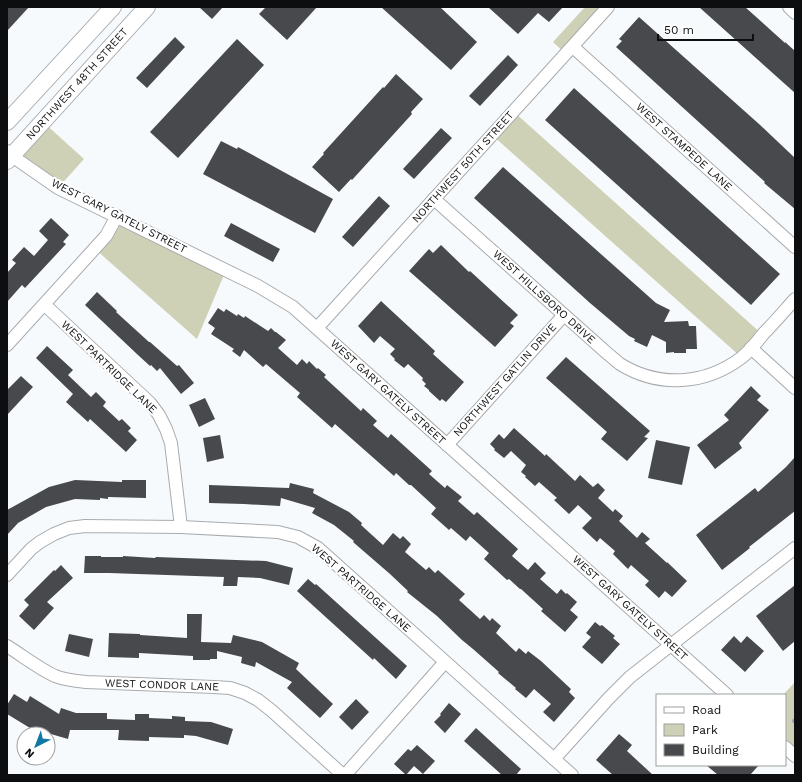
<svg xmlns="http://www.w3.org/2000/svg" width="802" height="782" viewBox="0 0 802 782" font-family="'Work Sans',sans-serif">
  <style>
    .green { fill: #ced1b5 }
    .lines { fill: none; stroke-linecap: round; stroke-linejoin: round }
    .stream { stroke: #92a2c3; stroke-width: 4 }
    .building { fill: #47494c }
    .street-casing { stroke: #a8abae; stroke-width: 14 }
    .secondary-casing { stroke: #a8abae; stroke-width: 18 }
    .street { stroke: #fff; stroke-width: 12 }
    .secondary { stroke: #fff; stroke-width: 16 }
    .labels { text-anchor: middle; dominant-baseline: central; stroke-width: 4; stroke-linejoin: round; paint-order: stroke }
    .street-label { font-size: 11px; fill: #0d0e0f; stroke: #fff }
  </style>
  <rect width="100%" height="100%" fill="#f7fafd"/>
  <!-- green -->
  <g class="green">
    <polygon points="585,7 608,7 566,54 553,42"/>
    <polygon points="514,112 763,335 741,357 492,135"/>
    <polygon points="42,121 84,159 58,188 12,156"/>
    <polygon points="117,216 226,270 197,339 95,249"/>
    <polygon points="795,682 795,756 785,747 785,695 783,695"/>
  </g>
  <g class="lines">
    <!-- stream -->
    <polyline class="stream" points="794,721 795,720"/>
  </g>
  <!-- building -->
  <g class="building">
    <polygon points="7,7 29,7 7,31"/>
    <polygon points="199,7 223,7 212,19"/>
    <polygon points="266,7 317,7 287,40 259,14"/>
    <polygon points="381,7 440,7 477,42 451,70"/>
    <polygon points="488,7 563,7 549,22 538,13 518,34"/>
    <polygon points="699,7 745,7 785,43 785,42 795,51 795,93"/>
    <polygon points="639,17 759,124 795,158 795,209 764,183 765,182 745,164 616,47 622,41 619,39"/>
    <polygon points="175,37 185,47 147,88 136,78"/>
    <polygon points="237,39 264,65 178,158 150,132"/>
    <polygon points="508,55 518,65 480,106 469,96"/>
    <polygon points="396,74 423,99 411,112 412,114 352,180 351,179 339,192 312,167 324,154 323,153 383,87 384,88"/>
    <polygon points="574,88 780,274 751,305 545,120"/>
    <polygon points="441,128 452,138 414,179 403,169"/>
    <polygon points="221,141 237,149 238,147 333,199 315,233 203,174"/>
    <polygon points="503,167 656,303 670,310 664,322 688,321 689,326 696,326 697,349 686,349 686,353 674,353 674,352 666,353 666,342 652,335 647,347 634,341 635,339 629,336 590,303 474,198"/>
    <polygon points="379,196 390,206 353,247 342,237"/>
    <polygon points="51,218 69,235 63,242 66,244 25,288 22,285 7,302 7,273 16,263 12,260 24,247 34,256 48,240 39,231"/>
    <polygon points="231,223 280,249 273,262 224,236"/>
    <polygon points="441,245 469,272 470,271 518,315 510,323 514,326 495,347 409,271 429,249 433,253"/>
    <polygon points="97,292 117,311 116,312 149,342 150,342 177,366 179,365 194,383 181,394 160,368 157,371 151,365 150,366 138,355 85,305"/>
    <polygon points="381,301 435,351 433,354 464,382 446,402 442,399 440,401 429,391 429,390 424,386 426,384 422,380 423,378 408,364 404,368 394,360 395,359 390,354 395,349 380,336 374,343 358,326"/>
    <polygon points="218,308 224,312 226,309 237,316 238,314 244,318 245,316 268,331 271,328 275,332 276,332 286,340 278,348 297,365 302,359 307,364 309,361 317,369 318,368 326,375 324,377 361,411 363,408 377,421 373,425 388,438 391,434 432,471 429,474 445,488 447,485 462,497 458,501 474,515 477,512 518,549 512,556 528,570 535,562 546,573 540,579 557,594 561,589 566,594 567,593 577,602 570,610 578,617 565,632 541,611 543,609 521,589 520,589 509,579 507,580 484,559 489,553 470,536 466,541 451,528 449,530 431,514 436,508 411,485 409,485 396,473 394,476 335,424 332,428 297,397 300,393 266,364 263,367 244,350 240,357 232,351 234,349 211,334 215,328 208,323"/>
    <polygon points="47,346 73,370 68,375 91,397 96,392 106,402 103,406 119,421 122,419 131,428 128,431 137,440 126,452 90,419 88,422 66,402 73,394 36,358"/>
    <polygon points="566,357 650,431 644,437 648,438 627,461 601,439 607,432 546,378"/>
    <polygon points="21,376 33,387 7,415 7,390"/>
    <polygon points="751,386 761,396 757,400 769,410 739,443 742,448 715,469 697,445 729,420 724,415"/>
    <polygon points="205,398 215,419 199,427 189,405"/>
    <polygon points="514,428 545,456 546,454 575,481 580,475 593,487 598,483 605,490 598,498 613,512 615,509 623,516 619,521 637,538 642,532 650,539 645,543 667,563 667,562 687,581 672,597 665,591 659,598 645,585 649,581 631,565 628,569 613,554 615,551 600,538 597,542 582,528 592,518 578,505 569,514 554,500 557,498 539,482 535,486 525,477 526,476 521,472 526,465 511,451 504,458 494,450 495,449 490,444 499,434 504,439"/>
    <polygon points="220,435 224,458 207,462 203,438"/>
    <polygon points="656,440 690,447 682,485 648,478"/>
    <polygon points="795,457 795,511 749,547 750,548 722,570 696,535 755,488 758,492 786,467"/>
    <polygon points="75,480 122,482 122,480 146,480 146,498 108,497 108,499 100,498 100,500 75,499 46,507 18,523 7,535 7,510 49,487"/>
    <polygon points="290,483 314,489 313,493 349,512 362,523 361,525 383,545 393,533 400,539 403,536 411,544 405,552 426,570 429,567 435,573 438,570 465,594 459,600 480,619 484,615 490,621 492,618 501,626 496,633 516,652 519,648 526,654 528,651 541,661 571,689 569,692 575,698 554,722 543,712 551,704 534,689 526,698 515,689 516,688 498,673 499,672 473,649 462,640 437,616 407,592 408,591 390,574 353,542 354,541 334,525 312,513 315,508 281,498 280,506 244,504 209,503 209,485 289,488"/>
    <polygon points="85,556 101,556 101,557 123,557 123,556 155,558 156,557 266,561 293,568 289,585 260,578 238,577 237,586 223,586 224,577 109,573 84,573"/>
    <polygon points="61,565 73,578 47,602 54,608 34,630 19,616 29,605 24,600 54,570 55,571"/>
    <polygon points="308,579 315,585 316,584 407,666 396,679 374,658 373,660 297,591"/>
    <polygon points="795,585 795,641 783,651 756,616"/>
    <polygon points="187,614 202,614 201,642 231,643 233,635 262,642 299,663 296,669 333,704 320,718 287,688 292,682 256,662 255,667 241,663 242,657 217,651 217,659 210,659 210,660 193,660 193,656 139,653 139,658 108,657 109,633 140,634 140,635 187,638"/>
    <polygon points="595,622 600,626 602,625 615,636 613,638 620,644 602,664 582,647 591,637 586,633"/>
    <polygon points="69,634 93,639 89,657 65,651"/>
    <polygon points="734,636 741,643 747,636 764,651 745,672 721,650"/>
    <polygon points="14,694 27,702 30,696 59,714 61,708 76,713 107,713 107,719 135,720 135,714 149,714 149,718 172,719 172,716 185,717 185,721 211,722 233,729 228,745 196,736 184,735 184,738 149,737 149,741 118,740 119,730 70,730 68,739 30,728 7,714 7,705"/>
    <polygon points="356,699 369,712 352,730 339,717"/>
    <polygon points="449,703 461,714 445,733 434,722 441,715 440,714"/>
    <polygon points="476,728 521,769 516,775 502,775 464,741"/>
    <polygon points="619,734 632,745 627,751 653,775 613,775 596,760"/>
    <polygon points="417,745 435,761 423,774 414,766 406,775 394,764 408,749 411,751"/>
    <polygon points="706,765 759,765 750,775 718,775"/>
  </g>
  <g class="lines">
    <defs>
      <g id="street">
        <polyline points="789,7 795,13"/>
        <polyline points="573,47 795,247"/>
        <polyline points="7,151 12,156 58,188 258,286 293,307 727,695"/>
        <path d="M434 199 608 354C612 357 616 361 620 364 659 388 705 385 741 358 750 351 757 342 764 333 775 322 785 310 795 299"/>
        <polyline points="45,305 150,403 159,415 166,429 171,443 181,527"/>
        <polyline points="317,328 608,7"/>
        <polyline points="7,345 106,236 117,216"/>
        <polyline points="751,348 795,388"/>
        <polyline points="447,445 564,315"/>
        <polyline points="7,575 31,549 40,542 54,534 69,528 85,526 181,527 278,532 298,537 318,548 572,775"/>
        <path d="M7 646C23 656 38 668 55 676 65 680 75 681 86 682L214 687 230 688 245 693 258 700 272 711 343 775"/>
        <polyline points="785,747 795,756"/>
        <polyline points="554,759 608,699 630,677 795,548"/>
        <polyline points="345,775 445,662"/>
      </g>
      <g id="secondary">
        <polyline points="7,122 113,7"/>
        <polyline points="7,161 147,7"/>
      </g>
    </defs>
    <!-- street casing -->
    <use href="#street" class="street-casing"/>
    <!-- secondary casing -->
    <use href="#secondary" class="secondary-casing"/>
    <!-- street -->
    <use href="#street" class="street"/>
    <!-- secondary -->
    <use href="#secondary" class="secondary"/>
  </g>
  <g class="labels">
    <!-- street labels -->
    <g class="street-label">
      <text transform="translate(77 84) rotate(-48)">NORTHWEST 48TH STREET</text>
      <text transform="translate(684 147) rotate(42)">WEST STAMPEDE LANE</text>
      <text transform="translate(463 167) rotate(-48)">NORTHWEST 50TH STREET</text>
      <text transform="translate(119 216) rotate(27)">WEST GARY GATELY STREET</text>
      <text transform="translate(544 297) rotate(42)">WEST HILLSBORO DRIVE</text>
      <text transform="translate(109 367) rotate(44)">WEST PARTRIDGE LANE</text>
      <text transform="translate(505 380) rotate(-48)">NORTHWEST GATLIN DRIVE</text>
      <text transform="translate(388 392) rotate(42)">WEST GARY GATELY STREET</text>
      <text transform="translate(361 588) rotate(41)">WEST PARTRIDGE LANE</text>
      <text transform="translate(630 608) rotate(42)">WEST GARY GATELY STREET</text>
      <text transform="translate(162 685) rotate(2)">WEST CONDOR LANE</text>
    </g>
  </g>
  <!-- border -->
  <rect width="802" height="782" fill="none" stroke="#0d0e0f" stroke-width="16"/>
  <!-- legend -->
  <rect x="656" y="694" width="130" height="72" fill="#ffffff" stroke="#9e9f9f"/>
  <rect x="664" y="707" width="20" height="6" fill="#ffffff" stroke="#9e9f9f"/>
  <text x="692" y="714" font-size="12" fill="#0d0e0f">Road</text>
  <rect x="664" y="724" width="20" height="12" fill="#ced1b5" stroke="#9e9f9f"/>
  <text x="692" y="734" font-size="12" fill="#0d0e0f">Park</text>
  <rect x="664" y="744" width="20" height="12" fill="#47494c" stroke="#9e9f9f"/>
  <text x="692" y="754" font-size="12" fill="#0d0e0f">Building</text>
  <!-- north arrow -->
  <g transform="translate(36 746) rotate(222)"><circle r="19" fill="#ffffff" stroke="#9e9f9f"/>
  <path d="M0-3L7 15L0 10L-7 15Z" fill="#1277a2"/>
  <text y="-6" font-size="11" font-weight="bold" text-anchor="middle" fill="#0d0e0f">N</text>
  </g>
  <!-- scale -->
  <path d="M658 34v6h95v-6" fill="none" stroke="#0d0e0f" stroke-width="2"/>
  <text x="664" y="34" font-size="12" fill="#0d0e0f" stroke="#ffffff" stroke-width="3" paint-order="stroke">50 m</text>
</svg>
